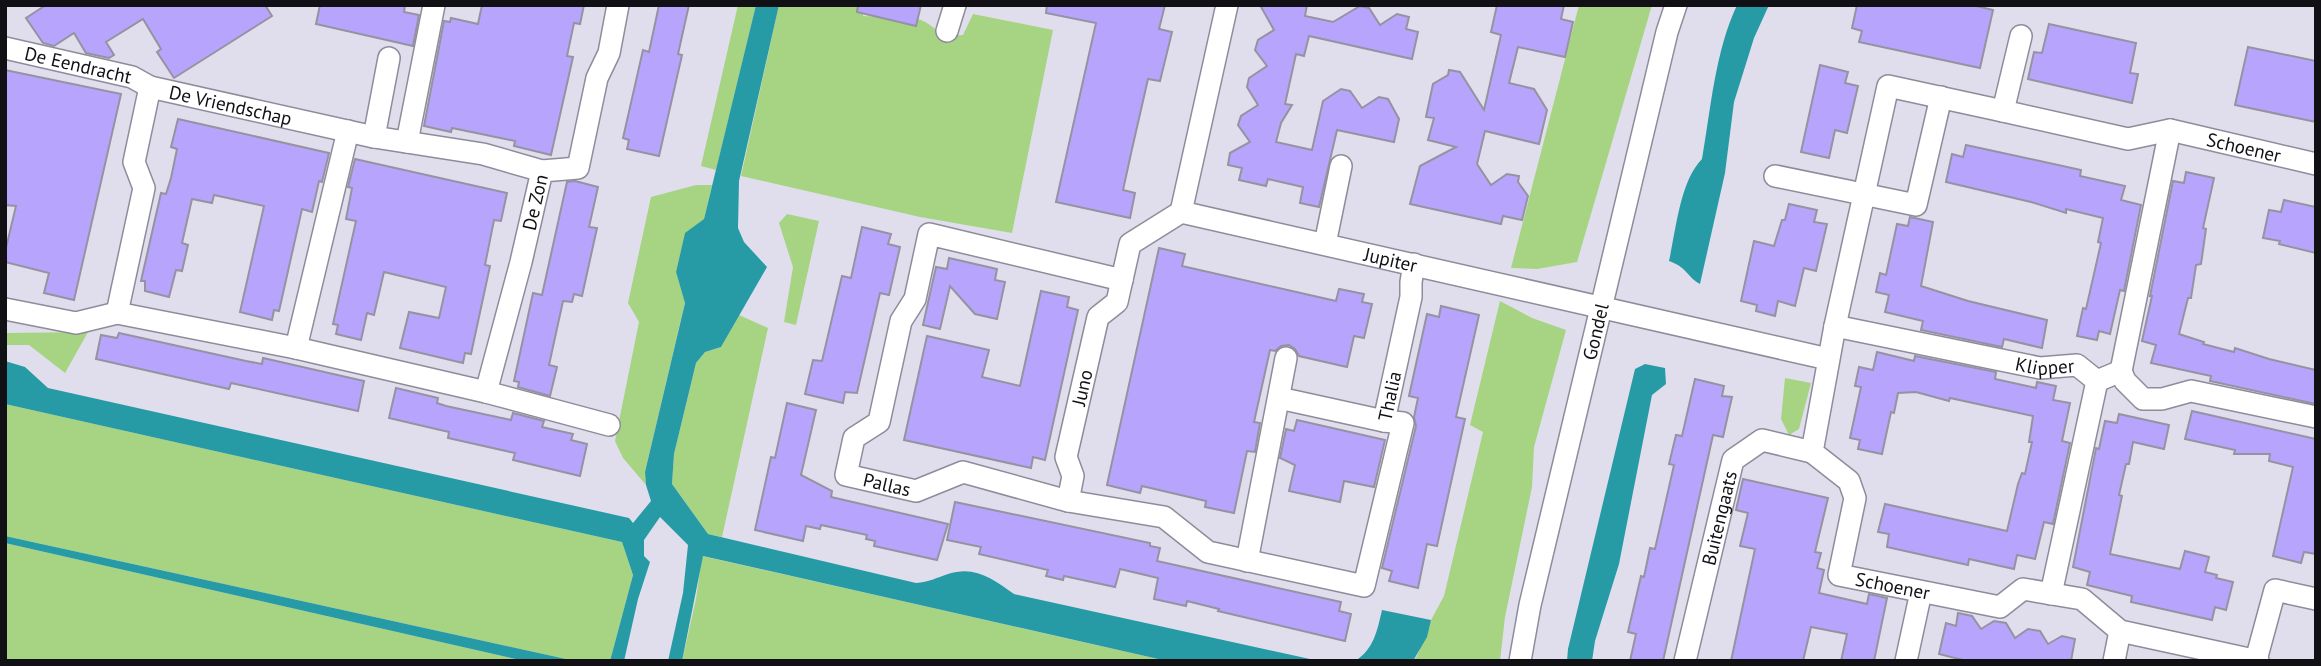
<svg xmlns="http://www.w3.org/2000/svg" width="2321" height="666" viewBox="0 0 2321 666" font-family="'PT Sans',sans-serif">
  <style>
    .green { fill: #a6d482 }
    .water { fill: #279ba5 }
    .building { fill: #b7a5fd; stroke: #9593a1; stroke-width: 2 }
    .lines { fill: none; stroke-linecap: round; stroke-linejoin: round }
    .minor-casing { stroke: #8e8c9a; stroke-width: 24 }
    .minor { stroke: #fff; stroke-width: 21 }
    .labels { text-anchor: middle; dominant-baseline: central; stroke-width: 5; stroke-linejoin: round; paint-order: stroke }
    .street-label { font-size: 19px; fill: #111015; stroke: #e0deed }
  </style>
  <rect width="100%" height="100%" fill="#e0deed"/>
  <!-- green -->
  <g class="green">
    <polygon points="738,5 756,5 716,170 701,166"/>
    <path d="M779 5H864L863 16C876 17 907 15 918 19 939 26 934 38 963 35L973 14 1053 30 1012 233 920 217 741 176Z"/>
    <polygon points="1579,5 1652,5 1577,262 1537,269 1511,268"/>
    <polygon points="696,185 712,185 704,219 685,234 676,272 685,302 645,472 646,485 623,458 615,441 639,322 628,303 651,197"/>
    <polygon points="787,214 819,221 796,325 784,322 793,267 779,223"/>
    <polygon points="1500,301 1532,318 1566,330 1534,447 1532,487 1505,617 1500,661 1413,661 1417,656 1431,620 1444,596 1483,432 1470,425"/>
    <polygon points="739,315 768,328 722,537 708,534 672,484 674,454 696,363 705,352 721,347"/>
    <polygon points="88,332 65,373 29,345 5,345 5,333"/>
    <polygon points="1785,378 1811,383 1799,429 1789,435 1781,419"/>
    <polygon points="5,404 622,542 633,575 610,661 575,661 5,536"/>
    <polygon points="5,543 524,661 5,661"/>
    <polygon points="702,556 1167,661 682,661 696,599"/>
  </g>
  <!-- water -->
  <g class="water">
    <path d="M756 5H779L739 181 738 228 744 242 767 267 721 347 705 352 696 363 674 454 672 484 708 534 916 583C929 582 936 578 948 574 975 565 993 579 1014 594L1319 661H1167L703 556 682 661H668L683 593 688 545 660 517 644 540V556L650 562 638 599 624 661H610L633 575 622 542 5 404V361L25 367 48 388 629 518 633 523 651 501 646 485 645 472 685 303 676 272 685 233 704 219Z"/>
    <path d="M1737 5H1769L1754 38 1734 102 1725 173 1700 284C1686 276 1687 267 1669 261 1676 230 1680 181 1702 159 1711 108 1715 52 1737 5Z"/>
    <polygon points="1645,364 1665,368 1666,384 1652,395 1619,564 1595,641 1592,661 1567,661 1568,649 1635,369"/>
    <polygon points="5,536 575,661 524,661 5,543"/>
    <path d="M1382 610 1431 620 1427 637 1413 661H1355C1374 649 1377 631 1382 610Z"/>
  </g>
  <!-- building -->
  <g class="building">
    <polygon points="46,5 265,5 272,16 174,78 157,52 161,49 143,19 106,42 114,55 109,58 86,53 74,33 54,46 43,43 26,18"/>
    <polygon points="320,5 405,5 404,12 419,15 413,46 316,24"/>
    <polygon points="482,5 584,5 580,24 574,23 567,56 573,57 551,155 514,146 515,141 452,128 451,132 424,126 444,21 450,22 451,18 478,24"/>
    <polygon points="659,5 689,5 678,54 682,55 659,156 627,149 629,140 623,138 643,50 649,52"/>
    <polygon points="858,5 921,5 916,26 857,12"/>
    <polygon points="1047,5 1165,5 1159,29 1172,32 1160,81 1148,79 1132,149 1123,190 1135,193 1130,218 1056,202 1096,23 1046,13"/>
    <polygon points="1260,5 1307,5 1305,16 1333,22 1360,6 1369,8 1380,25 1397,14 1409,17 1406,29 1418,32 1412,59 1309,36 1304,56 1296,54 1285,104 1292,105 1281,123 1276,142 1312,150 1323,101 1341,89 1350,91 1362,108 1379,97 1388,99 1399,119 1394,142 1337,130 1319,207 1300,203 1303,187 1268,179 1266,186 1239,180 1242,168 1228,165 1230,153 1250,142 1238,125 1241,116 1258,105 1247,87 1249,78 1267,66 1255,50 1258,40 1274,30"/>
    <polygon points="1497,5 1564,5 1561,19 1573,22 1565,57 1518,47 1509,83 1534,89 1547,110 1539,144 1485,131 1477,164 1491,185 1507,174 1519,176 1518,182 1528,196 1522,220 1503,216 1501,224 1410,204 1420,166 1456,147 1428,140 1434,118 1426,117 1433,84 1448,75 1449,70 1460,72 1484,110 1501,35 1491,32"/>
    <polygon points="1857,5 1972,5 1993,10 1980,68 1859,42 1862,31 1852,28"/>
    <polygon points="2049,24 2136,43 2130,73 2138,74 2132,103 2028,79 2034,52 2042,53"/>
    <polygon points="2248,47 2316,61 2316,122 2235,105"/>
    <polygon points="1820,65 1848,72 1845,83 1858,86 1847,133 1835,130 1829,158 1801,152"/>
    <polygon points="5,70 121,94 74,300 44,293 49,273 5,262 5,252 16,206 5,205"/>
    <polygon points="178,119 329,153 322,182 319,181 312,212 302,209 279,311 274,310 272,320 240,312 264,206 214,195 212,203 192,199 182,243 188,245 182,271 176,270 169,297 145,291 145,281 141,281 161,193 166,194 171,178 177,149 171,147"/>
    <polygon points="1966,145 2081,170 2080,176 2125,186 2121,200 2141,205 2124,291 2120,290 2110,334 2099,331 2097,340 2077,336 2083,308 2086,309 2101,243 2098,242 2103,218 2066,209 2066,213 2031,202 1946,182 1952,154 1963,157"/>
    <polygon points="355,159 507,193 501,221 494,220 485,265 490,266 471,354 465,353 463,363 400,348 409,312 439,318 446,287 384,272 374,315 367,313 361,340 336,334 338,325 333,324 356,221 346,219 352,188 348,187"/>
    <polygon points="2186,172 2214,178 2203,228 2206,229 2201,264 2196,265 2191,298 2188,298 2179,334 2204,342 2203,344 2234,352 2235,348 2269,359 2316,370 2316,404 2210,381 2211,376 2151,363 2156,345 2142,341 2152,296 2150,296 2173,181 2184,183"/>
    <polygon points="575,181 598,187 589,227 597,228 582,296 574,294 572,302 563,301 549,365 557,367 550,396 518,387 519,382 514,381 533,293 542,295 567,182"/>
    <polygon points="2284,200 2316,207 2316,253 2279,244 2280,241 2263,238 2269,210 2281,212"/>
    <polygon points="1789,204 1817,210 1814,222 1827,224 1816,271 1804,268 1795,306 1778,301 1775,316 1756,311 1757,305 1741,301 1754,241 1774,246 1782,220 1785,220"/>
    <polygon points="1910,217 1933,222 1921,286 1968,301 2047,320 2042,348 2004,339 2002,347 1921,330 1923,321 1885,312 1889,295 1876,292 1880,273 1886,275 1897,224 1908,226"/>
    <polygon points="862,227 891,234 888,244 900,247 889,295 880,293 857,393 845,392 843,403 805,394 813,360 822,361 842,276 851,278"/>
    <polygon points="1159,248 1185,254 1182,266 1336,301 1339,289 1364,294 1362,302 1372,304 1364,338 1354,336 1347,367 1299,356 1295,349 1289,345 1281,346 1275,351 1270,350 1254,422 1260,423 1255,452 1247,451 1234,513 1205,507 1206,501 1142,486 1140,493 1107,485"/>
    <polygon points="949,258 997,269 995,280 1005,282 997,319 975,314 950,286 940,329 923,325 936,267 947,269"/>
    <polygon points="1041,291 1069,297 1067,307 1078,310 1045,460 1033,457 1031,468 904,440 927,336 989,350 982,377 1020,386"/>
    <polygon points="1441,306 1479,315 1456,417 1465,419 1437,546 1427,544 1418,588 1389,581 1392,571 1382,568 1416,426 1414,417 1418,398 1409,396 1427,314 1439,317"/>
    <polygon points="119,333 246,361 262,364 263,358 364,381 358,411 231,383 229,389 96,359 101,335 117,338"/>
    <polygon points="1877,352 1914,361 1915,356 1996,372 1995,379 2036,388 2037,382 2056,386 2053,400 2070,403 2062,441 2070,443 2053,524 2044,522 2035,559 2017,555 2014,569 1969,559 1968,565 1887,547 1889,534 1878,532 1885,504 2007,531 2018,484 2022,473 2025,474 2032,442 2029,442 2033,416 1950,398 1949,401 1916,392 1898,393 1894,413 1891,412 1882,454 1858,449 1860,440 1850,438 1861,387 1855,386 1859,367 1873,370"/>
    <polygon points="1695,379 1724,386 1722,396 1732,397 1723,437 1713,435 1663,661 1630,661 1636,634 1628,632 1641,576 1644,577 1650,548 1655,549 1674,465 1669,464 1676,435 1682,436"/>
    <polygon points="396,388 438,398 437,403 446,406 511,420 513,413 544,421 542,427 573,434 571,440 587,444 580,476 513,460 515,453 448,438 449,432 389,418"/>
    <polygon points="787,403 816,410 801,475 832,491 831,497 948,524 937,560 874,546 875,541 866,539 867,535 821,525 820,529 806,526 803,541 755,530 771,457 775,458"/>
    <polygon points="2192,411 2316,439 2316,554 2304,552 2301,563 2273,556 2293,467 2269,461 2270,454 2234,454 2235,450 2185,439"/>
    <polygon points="2119,414 2169,425 2164,449 2133,442 2129,464 2126,464 2119,495 2122,496 2110,554 2180,569 2185,551 2209,557 2205,572 2217,575 2216,578 2233,582 2226,610 2215,607 2212,620 2131,602 2132,596 2087,585 2090,572 2073,567 2096,448 2099,449 2105,421 2117,423"/>
    <polygon points="1297,420 1385,440 1374,487 1344,481 1340,502 1289,491 1295,465 1280,458 1286,429 1294,431"/>
    <polygon points="1743,479 1828,498 1815,552 1821,553 1817,568 1824,570 1819,593 1867,604 1869,594 1887,598 1874,661 1841,661 1847,634 1811,627 1803,661 1731,661 1755,549 1740,546 1748,513 1736,510"/>
    <polygon points="955,502 1150,543 1150,546 1160,548 1157,561 1341,602 1339,611 1351,614 1345,641 1218,611 1219,609 1187,601 1186,606 1154,599 1158,578 1120,569 1115,587 1064,576 1063,580 1046,576 1048,570 979,554 981,547 947,540"/>
    <polygon points="1958,613 1972,616 1981,629 1994,621 2006,623 2015,638 2028,629 2040,631 2048,644 2062,636 2075,639 2071,661 1967,661 1939,654 1946,623 1956,626"/>
  </g>
  <g class="lines">
    <defs>
      <g id="minor">
        <polyline points="947,31 955,5"/>
        <path id="s1" d="M2021 36 2003 111 2128 139 2170 130 2316 164"/>
        <path id="s2" d="M5 48 132 77 150 87"/>
        <path id="s3" d="M2003 111 1888 86 1835 326 1812 452 1849 481 1855 498 1839 575 2000 607 2023 589 2082 599 2120 631 2258 661"/>
        <polyline points="374,137 389,58"/>
        <polyline points="407,142 434,5"/>
        <polyline points="1775,176 1916,205 1941,97"/>
        <path id="s4" d="M1181 212 1828 359"/>
        <polyline points="1325,244 1341,166"/>
        <path id="s5" d="M1122 280 929 234 915 299 901 321 879 422 854 438 846 475 916 491 963 472 1068 501 1164 517 1208 552 1364 586 1403 423 1384 421"/>
        <polyline points="5,309 76,323 117,313 296,348 486,392 609,425"/>
        <path id="s6" d="M117 313 144 188 134 162 150 87 374 137 483 154 542 171"/>
        <path id="s7" d="M1835 326 2040 368 2077 365 2097 381 2121 371 2125 381 2143 399H2162L2191 391 2316 417"/>
        <polyline points="296,348 348,131"/>
        <polyline points="2121,371 2170,130"/>
        <path id="s8" d="M486 392 521 262 542 171 578 168 597 78 609 53 618 5"/>
        <path id="s9" d="M1279 398 1384 421 1411 297V282L1414 264"/>
        <path id="s10" d="M1068 501 1073 476 1066 457 1098 317 1117 302 1130 244 1181 212 1227 5"/>
        <polyline points="1247,561 1286,358"/>
        <polyline points="2051,594 2097,381"/>
        <polyline points="2256,660 2275,590 2316,599"/>
        <path id="s11" d="M1520 661 1530 605 1667 32 1676 5"/>
        <path id="s12" d="M1685 661 1733 460 1762 440 1812 452"/>
        <polyline points="1906,661 1921,592"/>
        <polyline points="2114,661 2120,631"/>
      </g>
    </defs>
    <!-- minor casing -->
    <use href="#minor" class="minor-casing"/>
    <!-- minor -->
    <use href="#minor" class="minor"/>
  </g>
  <g class="labels">
    <!-- street labels -->
    <g class="street-label">
      <text stroke="none"><textPath href="#s2" startOffset="75">De Eendracht</textPath></text>
      <text stroke="none"><textPath href="#s6" startOffset="315">De Vriendschap</textPath></text>
      <text stroke="none"><textPath href="#s1" startOffset="324">Schoener</textPath></text>
      <text stroke="none"><textPath href="#s8" startOffset="196">De Zon</textPath></text>
      <text stroke="none"><textPath href="#s4" startOffset="215">Jupiter</textPath></text>
      <text stroke="none"><textPath href="#s11" startOffset="338">Gondel</textPath></text>
      <text stroke="none"><textPath href="#s7" startOffset="214">Klipper</textPath></text>
      <text stroke="none"><textPath href="#s10" startOffset="117">Juno</textPath></text>
      <text stroke="none"><textPath href="#s9" startOffset="133">Thalia</textPath></text>
      <text stroke="none"><textPath href="#s5" startOffset="504">Pallas</textPath></text>
      <text stroke="none"><textPath href="#s12" startOffset="147">Buitengaats</textPath></text>
      <text stroke="none"><textPath href="#s3" startOffset="690">Schoener</textPath></text>
    </g>
  </g>
  <!-- border -->
  <rect width="2321" height="666" fill="none" stroke="#111015" stroke-width="14"/>
</svg>
